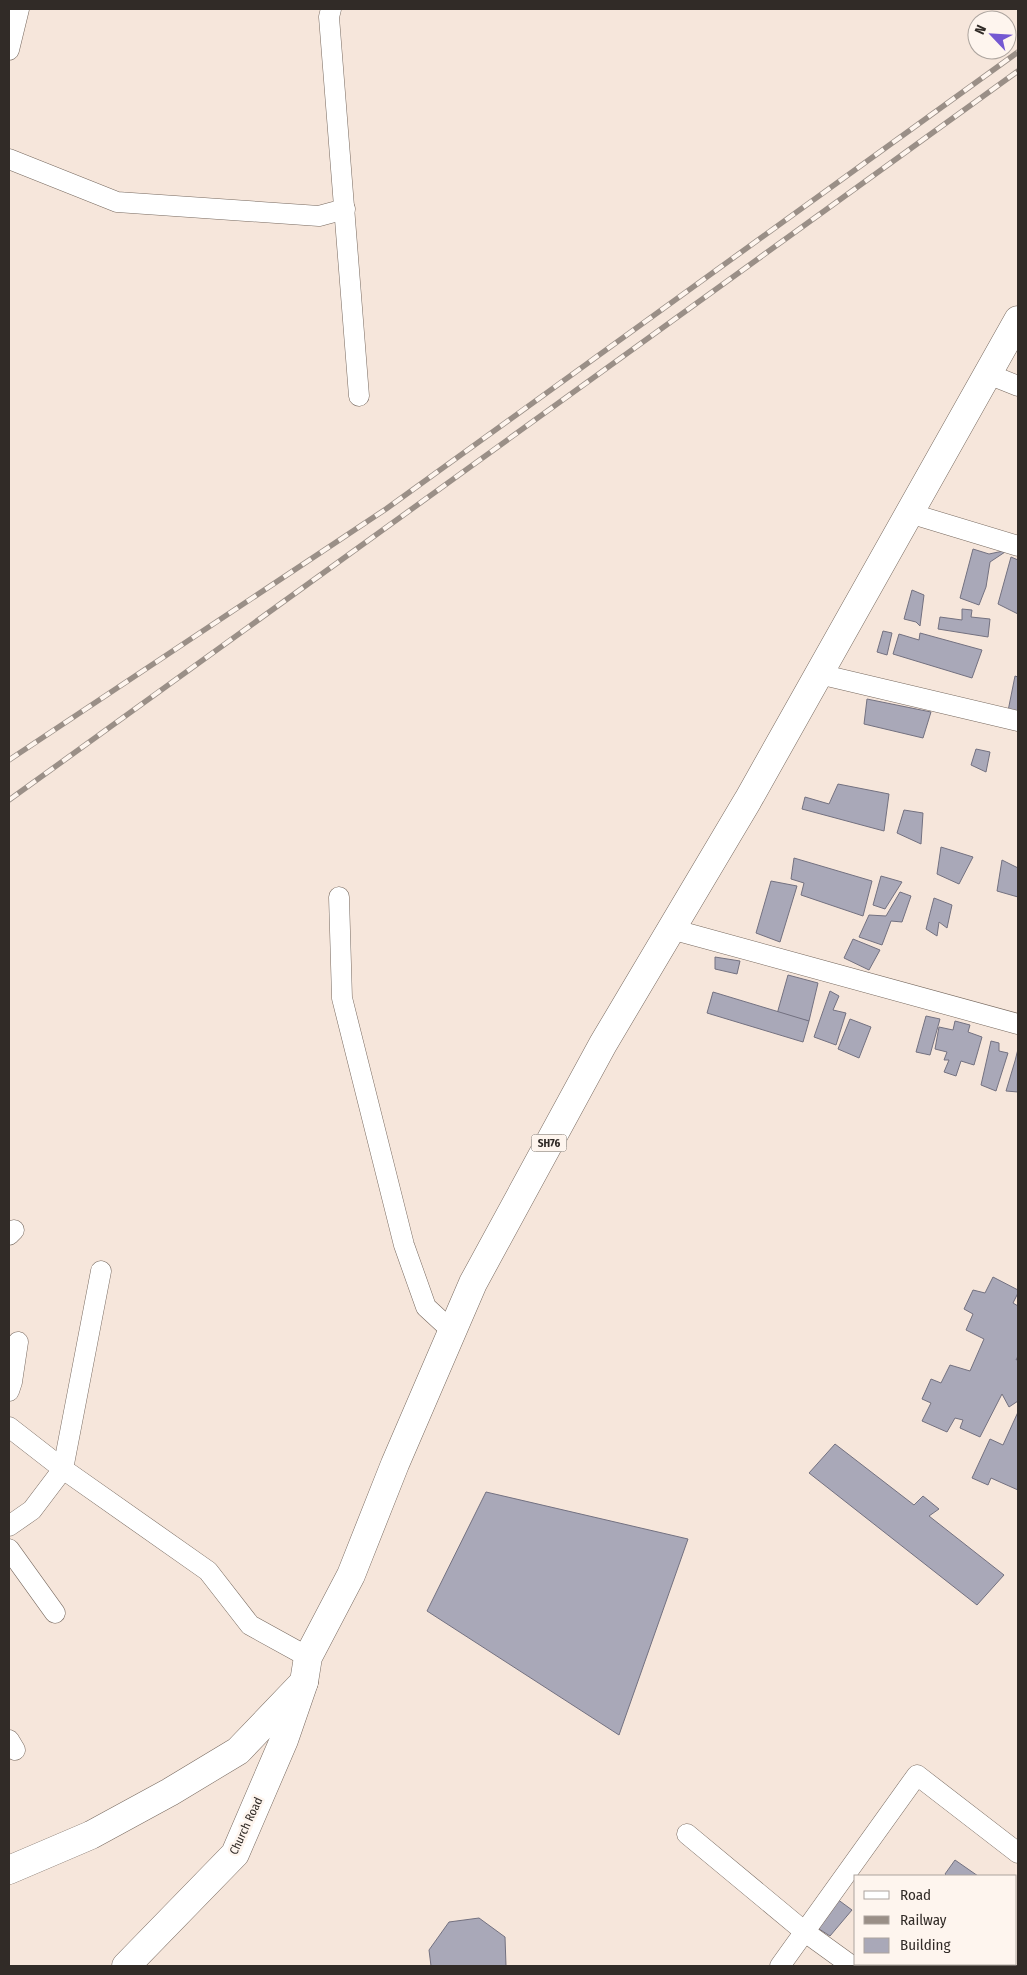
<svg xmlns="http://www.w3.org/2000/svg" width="1027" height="1975" viewBox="0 0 1027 1975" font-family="'Fira Sans Condensed',sans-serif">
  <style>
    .building { fill: #a9a8b8; stroke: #737180 }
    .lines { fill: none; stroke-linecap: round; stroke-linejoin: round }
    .street-casing { stroke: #77695f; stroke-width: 21 }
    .secondary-casing { stroke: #77695f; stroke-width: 29 }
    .primary-casing { stroke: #77695f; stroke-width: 29 }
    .street { stroke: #fff; stroke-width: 20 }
    .secondary { stroke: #fff; stroke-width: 28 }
    .primary { stroke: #fff; stroke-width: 28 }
    .rail-casing { stroke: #9a8f87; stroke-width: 5.5 }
    .rail { stroke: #fef5ee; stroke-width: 4; stroke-dasharray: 11; stroke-linecap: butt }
    .labels { text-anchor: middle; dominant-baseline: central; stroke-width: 5; stroke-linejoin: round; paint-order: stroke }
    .shield { fill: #fef5ee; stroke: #6e6863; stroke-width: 1 }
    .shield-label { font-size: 11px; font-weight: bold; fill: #312b27 }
    .street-label { font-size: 12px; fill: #312b27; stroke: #fef5ee }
  </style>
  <rect width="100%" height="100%" fill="#f6e6db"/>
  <!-- building -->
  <g class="building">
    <polygon points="973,549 989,554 1008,550 990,562 986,587 979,605 960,598"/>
    <polygon points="1011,557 1018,560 1018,614 998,604"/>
    <polygon points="912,590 924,595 920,626 916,622 904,619"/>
    <polygon points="962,609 972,610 971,617 990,619 988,637 938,629 940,617 962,620"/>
    <polygon points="883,631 892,633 887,655 877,652"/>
    <polygon points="920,633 982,650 972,678 893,654 899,634 919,640"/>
    <polygon points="1015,676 1018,677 1018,714 1008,711"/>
    <polygon points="867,699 931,712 923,738 864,724"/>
    <polygon points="976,749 990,752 986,772 971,765"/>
    <polygon points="838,784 889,794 884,831 802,809 805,797 829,804"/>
    <polygon points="904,810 923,813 921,844 897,833"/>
    <polygon points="941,847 973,857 959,884 937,874"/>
    <polygon points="794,858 872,881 863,916 801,895 804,883 791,879"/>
    <polygon points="1002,860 1018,868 1018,897 997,891"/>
    <polygon points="881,876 902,882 885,909 873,905"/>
    <polygon points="771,881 797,886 780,942 756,933"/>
    <polygon points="900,892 911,896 902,922 891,921 882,945 859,937 869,915 886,916"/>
    <polygon points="934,898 952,905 947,928 939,922 937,936 926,929"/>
    <polygon points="853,939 880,950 869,970 844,958"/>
    <polygon points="715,957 740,961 737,974 715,969"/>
    <polygon points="788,975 818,983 809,1021 777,1014"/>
    <polygon points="830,991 839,996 833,1010 846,1013 836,1045 814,1037"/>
    <polygon points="713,992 809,1021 803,1042 707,1013"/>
    <polygon points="926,1016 940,1019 930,1055 916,1052"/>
    <polygon points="850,1019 871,1027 859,1058 838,1049"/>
    <polygon points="955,1021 970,1025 968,1032 982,1037 974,1065 961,1061 956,1076 944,1072 949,1060 944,1060 947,1052 935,1049 939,1027 953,1030"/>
    <polygon points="991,1041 999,1043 999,1051 1008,1053 996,1091 981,1085"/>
    <polygon points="1018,1049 1018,1092 1006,1091 1015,1061"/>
    <polygon points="993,1277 1018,1290 1018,1293 1013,1303 1018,1306 1018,1356 1016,1360 1018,1359 1018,1401 1009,1407 1002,1394 980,1437 960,1428 963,1420 955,1418 947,1432 922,1421 931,1403 922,1399 931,1379 941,1383 950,1365 970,1371 984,1339 966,1330 973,1314 964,1309 973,1290 985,1293"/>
    <polygon points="1018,1412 1018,1490 991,1478 988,1485 972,1478 990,1439 1003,1445"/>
    <polygon points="835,1444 914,1505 923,1496 939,1509 929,1516 1004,1575 977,1605 809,1473"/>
    <polygon points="486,1492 688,1539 619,1735 427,1611"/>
    <polygon points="955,1860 978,1876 947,1876 945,1874"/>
    <polygon points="833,1896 852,1910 830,1936 816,1927"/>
    <polygon points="479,1918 505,1937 506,1966 431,1966 429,1950 449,1922"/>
  </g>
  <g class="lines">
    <defs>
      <g id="street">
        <polyline points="331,9 329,17 359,396"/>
        <polyline points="9,50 19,9"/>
        <polyline points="9,159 117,202 319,216 345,209"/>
        <polyline points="988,374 1018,386"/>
        <polyline points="909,513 1018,546"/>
        <polyline points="819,674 1018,721"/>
        <polyline points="339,897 342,998 404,1245 426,1307 452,1331"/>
        <polyline points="671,929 1018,1024"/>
        <polyline points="9,1235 14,1230"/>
        <polyline points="9,1391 12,1382 18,1342"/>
        <polyline points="9,1427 63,1469 208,1571 250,1625 308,1657"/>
        <polyline points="9,1526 32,1510 63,1469 101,1271"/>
        <polyline points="9,1549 55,1613"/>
        <polyline points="9,1740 15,1750"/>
        <polyline points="687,1834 805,1932 852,1966"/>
        <polyline points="780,1966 917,1775 1018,1853"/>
      </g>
      <polyline id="secondary" points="126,1966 235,1854 284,1740 304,1682"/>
      <polyline id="primary" points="9,1870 91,1835 170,1792 238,1751 304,1682 308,1657 351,1575 395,1464 473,1283 603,1044 748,800 1018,320"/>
    </defs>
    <!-- street casing -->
    <use href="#street" class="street-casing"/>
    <!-- secondary casing -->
    <use href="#secondary" class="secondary-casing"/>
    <!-- primary casing -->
    <use href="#primary" class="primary-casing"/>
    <!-- street -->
    <use href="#street" class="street"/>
    <!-- secondary -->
    <use href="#secondary" class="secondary"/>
    <!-- primary -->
    <use href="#primary" class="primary"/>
    <defs>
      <g id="rail">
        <polyline points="9,760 386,509 1018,52"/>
        <polyline points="9,800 1018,71"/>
      </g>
    </defs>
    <!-- rail casing -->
    <use href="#rail" class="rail-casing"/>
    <!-- rail -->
    <use href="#rail" class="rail"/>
  </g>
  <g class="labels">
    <!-- shield labels -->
    <rect class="shield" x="531.5" y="1134.5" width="35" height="17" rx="4"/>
    <g class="shield-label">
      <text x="549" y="1143">SH76</text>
    </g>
    <!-- street labels -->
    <g class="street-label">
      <text transform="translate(246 1826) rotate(-65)">Church Road</text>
    </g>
  </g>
  <!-- border -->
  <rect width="1027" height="1975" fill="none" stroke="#312b27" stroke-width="20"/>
  <!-- legend -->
  <rect x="854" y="1875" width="162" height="90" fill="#fef5ee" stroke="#aca49e"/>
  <rect x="864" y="1891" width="25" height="8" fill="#ffffff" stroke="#aca49e"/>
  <text x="900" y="1900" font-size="15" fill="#312b27">Road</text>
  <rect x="864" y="1916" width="25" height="8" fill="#9a8f87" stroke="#aca49e"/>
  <text x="900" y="1925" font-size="15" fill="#312b27">Railway</text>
  <rect x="864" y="1938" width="25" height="15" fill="#a9a8b8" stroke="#aca49e"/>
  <text x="900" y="1950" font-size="15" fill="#312b27">Building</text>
  <!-- north arrow -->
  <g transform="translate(992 35) rotate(295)"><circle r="24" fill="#fef5ee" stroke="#aca49e"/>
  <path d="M0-4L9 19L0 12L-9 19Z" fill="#7458d2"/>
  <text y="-8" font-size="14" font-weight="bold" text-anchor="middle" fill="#312b27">N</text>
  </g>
</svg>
